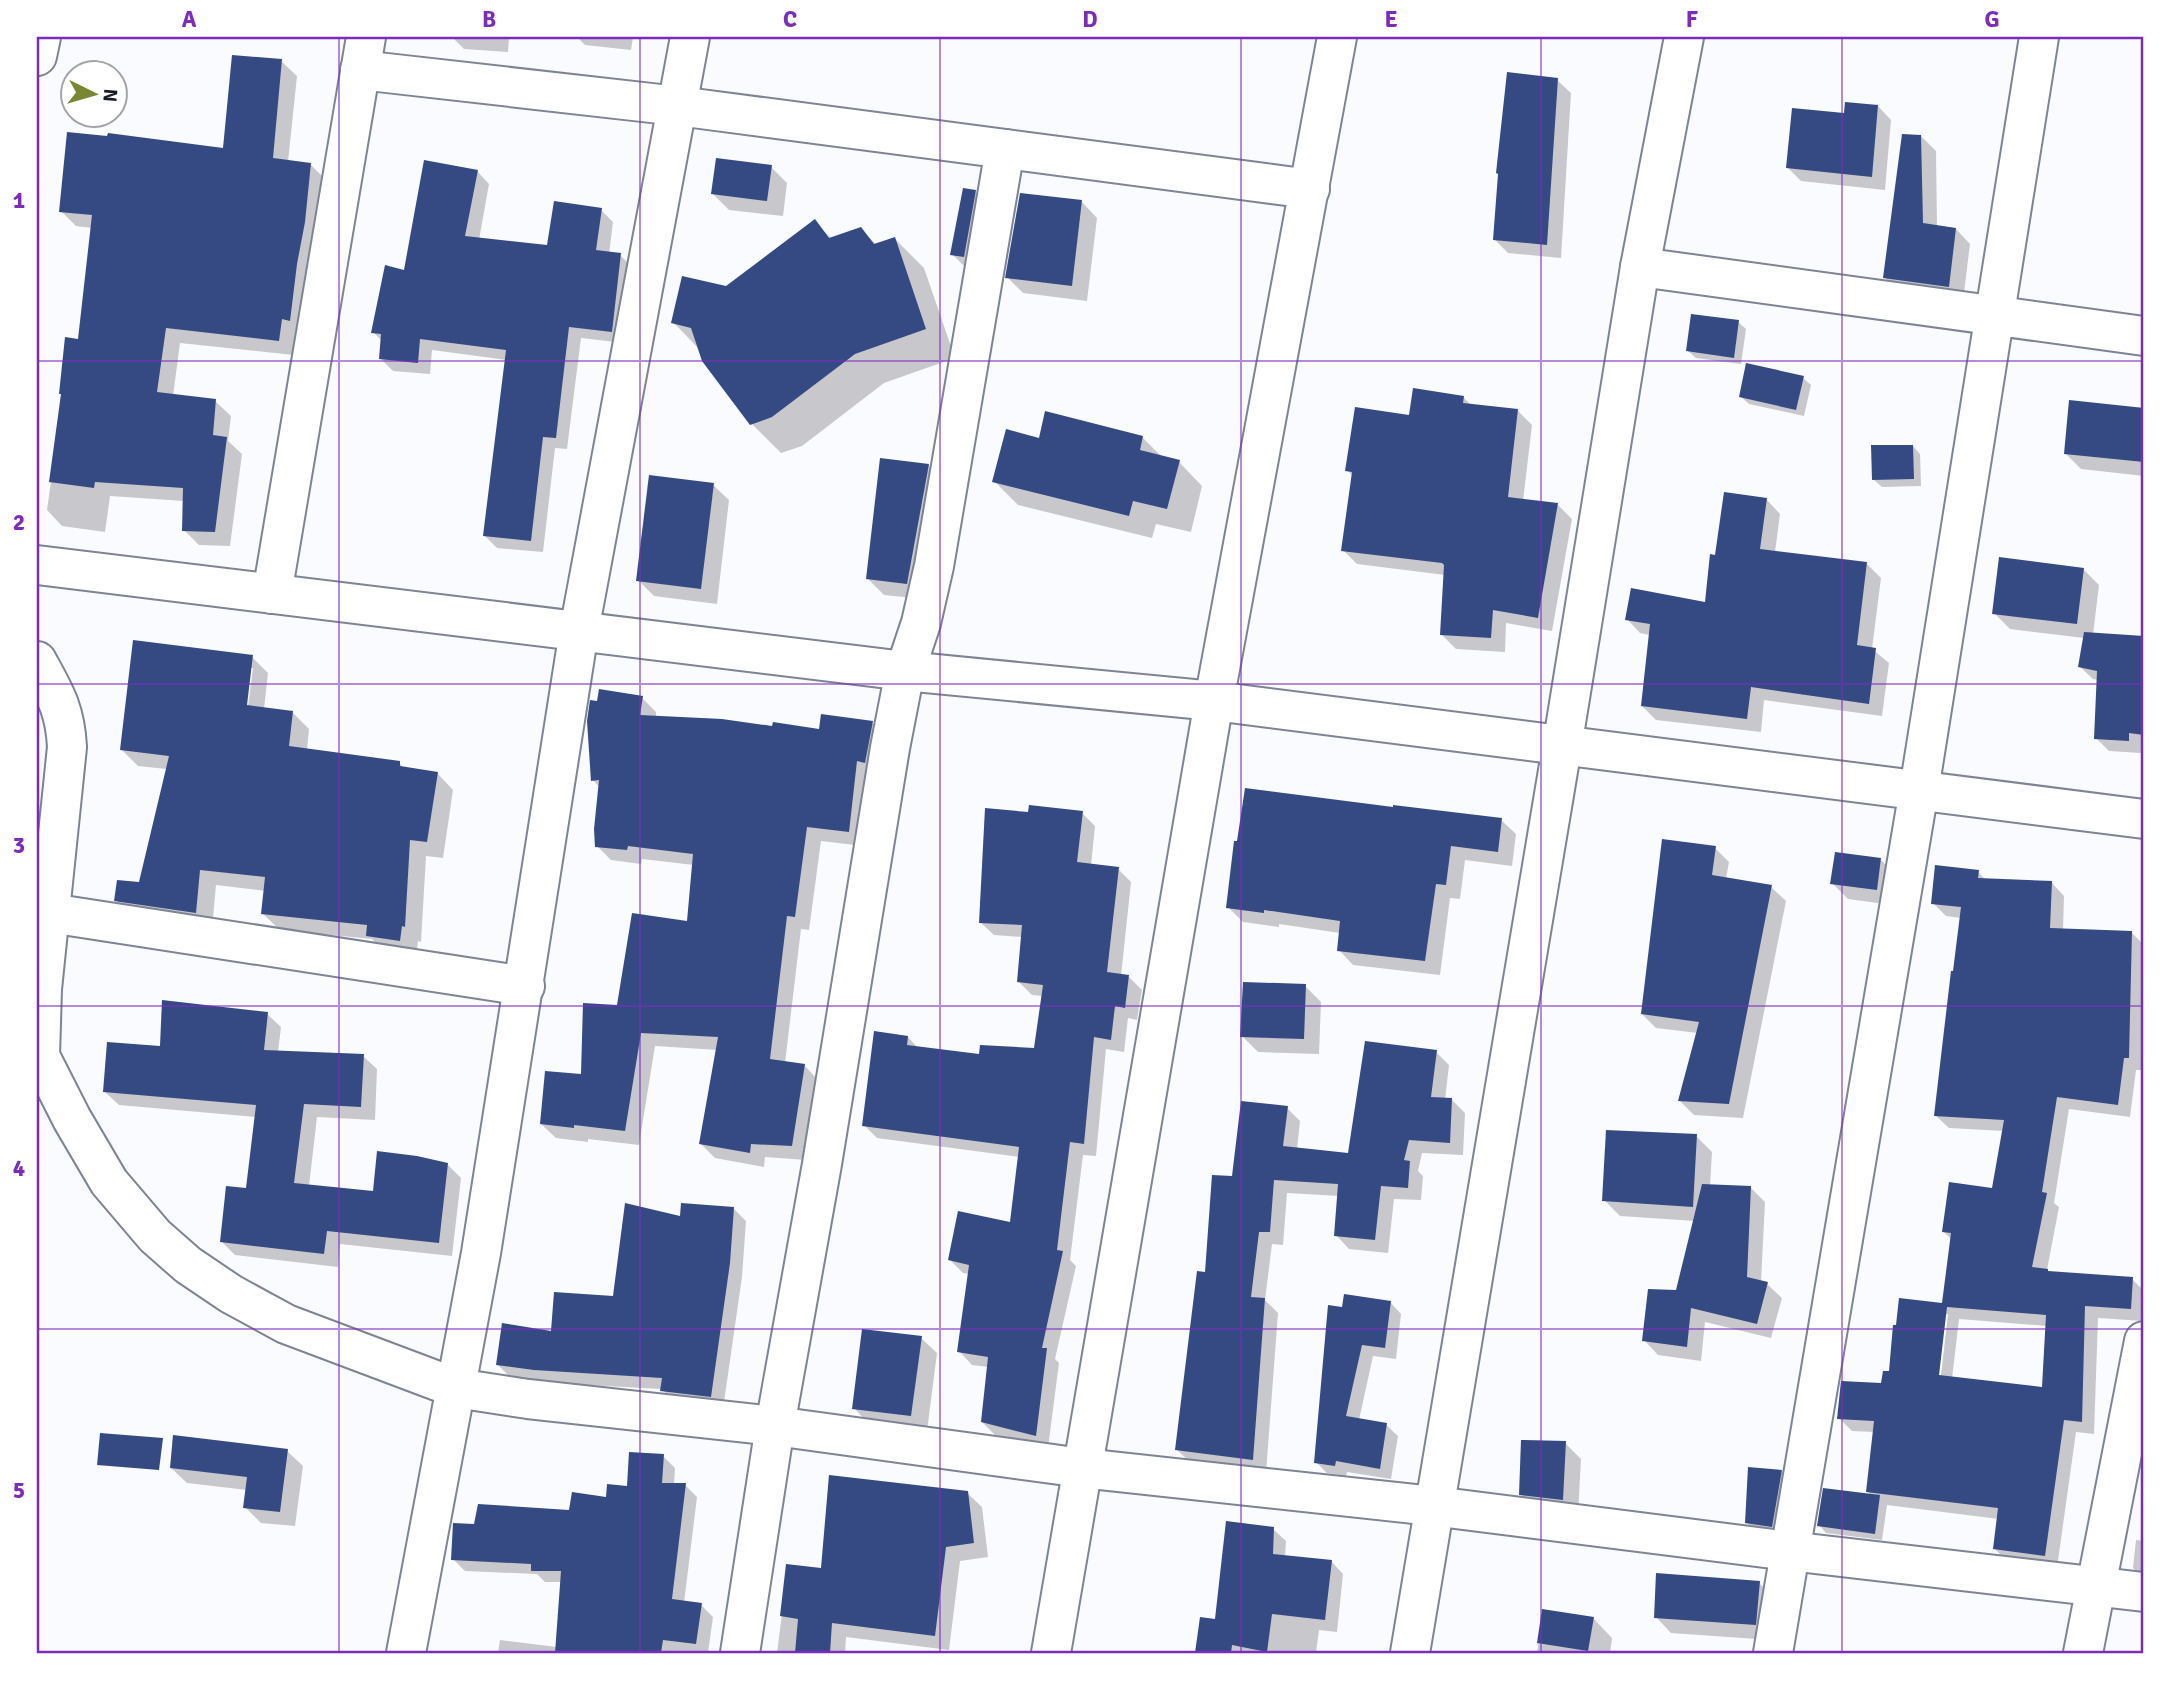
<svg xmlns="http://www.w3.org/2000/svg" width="2181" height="1690" viewBox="0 0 2181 1690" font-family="Signika,sans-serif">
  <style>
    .shadow { fill: #0003; fill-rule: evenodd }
    .building { fill: #354a83; fill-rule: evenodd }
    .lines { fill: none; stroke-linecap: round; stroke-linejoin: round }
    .street-casing { stroke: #7d8493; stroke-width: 42 }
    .street { stroke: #fff; stroke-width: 38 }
    .grid { fill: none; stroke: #7b2cbf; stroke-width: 2; stroke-opacity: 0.55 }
    .neatline { fill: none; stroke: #7b2cbf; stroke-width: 2.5 }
    .grid-label { font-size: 23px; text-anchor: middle; font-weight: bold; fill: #7b2cbf }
  </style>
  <rect width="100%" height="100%" fill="#fafbff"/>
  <!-- shadow -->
  <g class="shadow">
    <polygon points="452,37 509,37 508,52 464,49"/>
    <polygon points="577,37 633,37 631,50 585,45"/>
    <polygon points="281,61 297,76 288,162 311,165 326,180 294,355 180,343 173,396 215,401 231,416 228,441 242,454 230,546 199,545 184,530 184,501 110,496 105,532 62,526 47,510 63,395 79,341 93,228 76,226 61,211 225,150"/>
    <polygon points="1557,80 1571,93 1561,258 1508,253 1494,239"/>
    <polygon points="1878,106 1891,120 1885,190 1801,181 1787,167 1845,115"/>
    <polygon points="1921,136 1936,151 1937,227 1956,229 1970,244 1963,301 1899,292 1885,278"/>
    <polygon points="771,167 787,183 783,216 729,210 713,194"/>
    <polygon points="477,171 489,184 479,240 548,247 601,210 613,222 609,254 620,255 632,267 624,343 581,338 567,449 555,448 543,552 497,548 485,536 507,360 432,350 430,374 393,371 381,359 382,341 373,332 405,272"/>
    <polygon points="975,192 991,207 968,270 952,254"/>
    <polygon points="1082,202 1097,218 1087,301 1023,293 1007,277"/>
    <polygon points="814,221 832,239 860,229 877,245 895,239 924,268 955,358 884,383 802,446 781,453 752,424 700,350 673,322 726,288"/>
    <polygon points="1738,322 1746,329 1741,364 1696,358 1688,351"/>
    <polygon points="1803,378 1811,385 1804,416 1749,404 1741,397"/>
    <polygon points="1463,397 1471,405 1517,410 1532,425 1523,501 1557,504 1572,519 1552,631 1506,623 1505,652 1456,649 1441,634 1445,575 1357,564 1343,550 1353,476 1347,470 1410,417"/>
    <polygon points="2071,402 2144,410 2144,476 2081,469 2065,453"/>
    <polygon points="1142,437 1163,458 1179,462 1202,486 1191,532 1156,524 1152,538 1018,505 994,481"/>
    <polygon points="1913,446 1920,454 1921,486 1882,487 1874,480"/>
    <polygon points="928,465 944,481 923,599 884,595 868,579"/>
    <polygon points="713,485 729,500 717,604 654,596 638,580"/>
    <polygon points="1767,500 1780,514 1775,552 1867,564 1881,578 1872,649 1889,663 1882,716 1764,700 1761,732 1656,720 1642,706 1650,635 1640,633 1627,619 1706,604 1717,557"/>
    <polygon points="2083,569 2099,585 2093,635 2135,637 2144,647 2141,753 2109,751 2096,738 2098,680 2093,679 2079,666 2084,638 2010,629 1994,613"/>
    <path d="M252 657 268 673 264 709 292 712 309 729 307 750 399 763 405 769 437 773 453 790 443 858 426 856 421 942 418 941 416 957 384 952 372 939 280 930 263 914 266 891 216 885 212 929 133 917 116 900 141 884 167 769 138 766 121 749ZM249 668H253L247 714H244Z"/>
    <polygon points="642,698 656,712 656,717 820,731 872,723 886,737 863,846 821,841 809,930 801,929 785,1063 804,1065 818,1080 806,1160 765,1157 764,1167 715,1158 701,1144 718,1050 655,1046 639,1145 588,1139 588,1142 556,1138 541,1124 583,1076 689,923 694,865 642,859 641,864 611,860 597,846 600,788 593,780"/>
    <polygon points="1394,809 1501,820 1516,834 1512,866 1465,860 1460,899 1450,898 1440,975 1353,965 1339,950 1340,933 1279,924 1279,927 1243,922 1228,907 1239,843"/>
    <polygon points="1082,813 1095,826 1091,866 1118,869 1131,882 1121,976 1129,977 1142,990 1137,1020 1128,1018 1124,1052 1106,1049 1096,1156 1083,1155 1070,1260 1076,1266 1055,1359 1059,1363 1048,1448 995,1435 982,1422 988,1367 972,1365 959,1351 969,1274 963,1273 950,1260 1011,1224 1019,1157 877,1138 864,1125 908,1037 918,1048 981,1056 1035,1050 1043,996 1032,995 1019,982 1022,937 994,935 980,922 1029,814"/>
    <polygon points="1715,848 1729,862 1726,879 1771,887 1786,901 1743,1118 1694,1115 1680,1101 1698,1033 1656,1028 1642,1014"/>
    <polygon points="1881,860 1896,876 1892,905 1848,899 1832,883"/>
    <path d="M1978 872 1986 880 2052 883 2064 896 2063 930 2132 933 2144 945 2141 1070H2136L2130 1117 2069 1109 2054 1203 2059 1207 2047 1270 2051 1273 2132 1279 2144 1291 2143 1321 2098 1318 2094 1434 2076 1432 2057 1568 2007 1561 1994 1548 1999 1519 1887 1505 1882 1540 1826 1533 1819 1525 1872 1496 1867 1491 1874 1432 1852 1431 1839 1418 1883 1385 1943 1305 1952 1240 1943 1231 1994 1190 2004 1131 1949 1128 1936 1116 1961 918 1946 916 1933 903ZM1944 1314H1948L1940 1384H1936ZM1959 1319 2047 1326 2043 1389 1952 1379Z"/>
    <polygon points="1305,986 1321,1002 1319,1054 1258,1052 1242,1036"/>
    <polygon points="267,1014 281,1027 278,1052 363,1056 377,1069 375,1120 317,1117 309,1186 375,1193 447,1164 461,1178 452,1256 340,1244 338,1267 235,1255 222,1242 248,1190 257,1117 119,1105 105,1092 162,1047"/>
    <polygon points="1436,1052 1449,1065 1445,1100 1452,1100 1465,1113 1463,1155 1422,1153 1418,1171 1423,1176 1421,1200 1394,1199 1388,1253 1349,1249 1336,1235 1339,1196 1287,1193 1283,1245 1272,1244 1265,1300 1278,1313 1266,1473 1191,1463 1177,1450 1207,1274 1234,1178 1287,1108 1300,1121 1297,1149 1349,1155"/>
    <polygon points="1696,1136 1712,1152 1710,1186 1750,1187 1765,1202 1761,1282 1767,1284 1782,1298 1771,1338 1705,1322 1701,1361 1658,1355 1644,1340 1678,1292 1695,1221 1620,1216 1604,1200"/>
    <polygon points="733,1208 746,1221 742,1277 723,1409 675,1404 662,1389 548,1383 511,1378 498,1365 615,1298 682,1218"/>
    <polygon points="1390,1302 1401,1314 1396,1359 1373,1356 1359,1420 1386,1425 1398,1436 1391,1479 1347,1472 1346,1476 1327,1473 1316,1462 1343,1308"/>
    <polygon points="921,1338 937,1353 927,1431 869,1424 854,1408"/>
    <polygon points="1565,1443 1581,1459 1578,1515 1537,1510 1521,1494"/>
    <polygon points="287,1451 303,1466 295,1526 261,1523 245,1507 247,1490 187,1483 171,1468"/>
    <polygon points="663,1456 675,1468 674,1485 685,1485 697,1497 684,1603 701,1605 713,1617 708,1653 675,1651 674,1653 498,1653 500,1640 557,1647 562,1582 545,1582 537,1574 465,1571 453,1559 475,1526 571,1512 608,1499 628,1487"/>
    <polygon points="1781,1472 1797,1487 1788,1542 1762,1539 1747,1523"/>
    <polygon points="967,1493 982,1507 988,1557 960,1561 949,1650 846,1637 845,1653 777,1653 788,1566 822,1570"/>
    <polygon points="1273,1529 1286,1541 1285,1557 1331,1561 1343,1574 1337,1632 1319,1630 1316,1653 1197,1653 1201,1619 1216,1621"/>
    <polygon points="2136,1540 2144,1541 2144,1579 2133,1568"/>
    <polygon points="1759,1583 1775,1599 1771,1640 1671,1633 1656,1617"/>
    <polygon points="1543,1611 1593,1618 1612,1638 1610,1653 1537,1653"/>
  </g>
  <!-- building -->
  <g class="building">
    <polygon points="232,55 282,59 273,158 311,163 305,222 297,264 290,321 282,319 279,341 166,328 157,392 216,399 213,435 227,437 215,532 182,531 183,488 95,482 94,488 49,482 61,394 59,394 65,337 78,339 92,215 59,212 67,132 107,136 108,133 223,148"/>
    <polygon points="1507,72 1558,78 1547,245 1493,240 1498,174 1496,173"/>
    <polygon points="1845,102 1878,105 1872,177 1786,168 1792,108 1844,113"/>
    <polygon points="1902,134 1921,135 1923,223 1956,228 1949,287 1883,278"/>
    <polygon points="716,158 772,165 767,201 711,194"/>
    <polygon points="424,160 478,170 465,236 547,245 554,201 602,208 596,250 621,253 612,332 569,327 556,438 543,437 531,541 483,536 506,350 420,339 418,363 379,359 381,334 371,333 385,265 404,270"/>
    <polygon points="963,188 976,190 964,257 950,255"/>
    <polygon points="1020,193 1082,200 1072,286 1005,278"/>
    <polygon points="815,219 829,238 861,227 874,244 895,237 926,329 855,354 772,417 750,425 702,361 691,328 671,323 682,276 726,286"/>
    <polygon points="1691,314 1739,320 1734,358 1686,351"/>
    <polygon points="1746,363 1804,376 1796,410 1739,397"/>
    <polygon points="1413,388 1464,396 1463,403 1518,409 1508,497 1558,503 1538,618 1493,610 1491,638 1440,635 1444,565 1442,563 1341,551 1352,472 1345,471 1355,407 1409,415"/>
    <polygon points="2069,400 2144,408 2144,462 2064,454"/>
    <polygon points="1045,411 1143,436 1140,450 1180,460 1167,509 1133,501 1129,516 992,482 1006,429 1039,438"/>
    <polygon points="1871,445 1913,445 1914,479 1872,480"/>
    <polygon points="880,458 929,464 907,584 866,579"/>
    <polygon points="649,475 714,483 701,589 636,581"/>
    <polygon points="1724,492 1767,498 1760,549 1867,562 1857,645 1876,648 1869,704 1751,687 1747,719 1641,706 1650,624 1625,620 1631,588 1705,602 1710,554 1715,555"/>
    <polygon points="1999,557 2084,568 2077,624 1992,614"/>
    <polygon points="2084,632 2144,636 2144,735 2129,733 2129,741 2094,739 2097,671 2078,667"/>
    <polygon points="133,640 253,655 247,705 293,711 289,746 400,761 400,766 438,772 427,842 410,840 405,927 402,926 400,941 366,936 367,925 261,914 265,877 200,870 196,913 114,901 117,880 139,882 169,756 120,750"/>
    <polygon points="599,689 643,696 640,715 722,719 772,726 773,722 819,729 821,714 873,721 865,763 857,761 849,832 807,827 795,917 787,916 770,1059 805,1064 792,1146 751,1144 750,1153 699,1144 718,1037 641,1033 625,1131 574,1125 574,1128 540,1124 545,1071 581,1074 583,1003 617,1005 632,913 687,921 693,854 628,846 627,850 595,847 594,829 599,780 591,781 587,721 590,700 597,701"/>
    <polygon points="1245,788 1393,807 1393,805 1502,818 1498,852 1451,846 1446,885 1436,884 1425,961 1337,951 1340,921 1264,910 1264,913 1226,908 1234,841 1237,841"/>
    <polygon points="1029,805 1083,811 1077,862 1119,867 1107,972 1129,975 1125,1008 1115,1006 1111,1040 1094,1037 1084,1144 1070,1142 1057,1250 1063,1251 1042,1348 1047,1348 1036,1436 981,1422 988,1357 957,1352 969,1265 948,1260 958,1211 1010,1222 1019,1147 862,1126 874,1031 908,1036 907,1045 979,1054 980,1045 1034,1048 1043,985 1017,982 1022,925 979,923 985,808 1028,812"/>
    <polygon points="1662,839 1716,846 1712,875 1772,885 1729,1104 1678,1101 1699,1022 1641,1014"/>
    <polygon points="1835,852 1881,858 1877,890 1830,884"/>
    <path d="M1935 865 1979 870 1978 878 2052 881 2050 928 2132 931 2129 1058H2124L2118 1105 2057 1097 2042 1192 2047 1193 2032 1267 2048 1269V1271L2133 1277 2131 1309 2085 1306 2082 1422 2064 1420 2045 1556 1993 1549 1998 1508 1866 1492 1874 1421 1837 1419 1841 1381 1881 1383 1883 1371H1889L1893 1325H1896L1899 1298 1942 1303 1951 1233 1942 1232 1949 1182 1992 1188 2004 1120 1934 1116 1951 971H1953L1961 907 1931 904ZM1947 1307 2046 1315 2042 1387 1939 1375Z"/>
    <polygon points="1243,982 1306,984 1304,1039 1240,1037"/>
    <polygon points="162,1000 268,1012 264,1050 364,1054 361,1107 304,1104 294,1183 373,1191 377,1151 417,1156 448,1163 439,1243 327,1231 324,1254 220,1242 226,1186 246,1188 256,1105 103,1092 107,1042 160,1046"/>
    <polygon points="1365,1041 1437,1050 1431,1097 1452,1098 1450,1143 1409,1140 1404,1160 1410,1161 1408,1188 1381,1186 1375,1240 1334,1236 1338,1184 1274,1180 1270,1232 1259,1232 1251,1297 1265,1298 1253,1460 1175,1450 1197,1271 1205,1272 1212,1175 1232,1176 1241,1101 1288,1106 1283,1146 1348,1153"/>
    <polygon points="1606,1130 1697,1134 1693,1207 1602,1201"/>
    <polygon points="1702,1184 1751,1186 1747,1277 1768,1282 1757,1324 1691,1308 1687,1347 1642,1341 1648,1289 1676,1290"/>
    <polygon points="625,1203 680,1216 681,1203 734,1207 730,1263 711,1397 660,1391 662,1378 534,1370 496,1365 502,1323 551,1331 554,1292 613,1296"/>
    <polygon points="1344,1294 1391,1301 1385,1348 1362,1345 1346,1416 1387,1423 1380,1469 1336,1461 1335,1466 1314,1463 1328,1305 1342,1307"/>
    <polygon points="862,1329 922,1336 911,1416 852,1409"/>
    <polygon points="100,1433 163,1438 159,1470 97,1465"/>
    <polygon points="173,1435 288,1449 280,1512 243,1508 247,1477 170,1468"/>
    <polygon points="1521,1440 1566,1441 1563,1500 1519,1495"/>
    <polygon points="629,1452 664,1454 662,1483 686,1483 672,1599 702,1603 696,1644 663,1640 661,1653 555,1653 561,1571 531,1571 531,1564 451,1560 453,1523 474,1524 478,1504 569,1510 572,1492 606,1497 607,1484 627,1486"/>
    <polygon points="1748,1467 1782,1470 1772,1527 1745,1523"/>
    <polygon points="829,1475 968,1491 974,1543 946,1547 935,1636 832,1623 830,1653 795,1653 798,1619 780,1616 786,1564 821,1568"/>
    <polygon points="1823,1488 1880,1495 1875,1534 1817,1526"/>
    <polygon points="1226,1521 1274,1527 1273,1554 1332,1560 1325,1620 1272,1614 1267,1652 1232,1645 1231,1653 1195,1653 1200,1617 1215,1619"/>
    <polygon points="1656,1573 1760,1581 1756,1625 1654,1618"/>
    <polygon points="1542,1609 1594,1617 1588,1651 1537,1643"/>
  </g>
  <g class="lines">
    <defs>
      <g id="street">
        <polyline points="37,56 41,37"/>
        <polyline points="360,70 678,106 1310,189"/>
        <polyline points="1640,267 2144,336"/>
        <polyline points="37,565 905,671 1214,701 2144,819"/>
        <polyline points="272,594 366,37"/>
        <path d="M37 661C55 694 65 709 67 747L42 989 40 1056 72 1119 109 1182 155 1236 188 1265 231 1294 286 1324 456 1388 528 1399 775 1426 1082 1468 1433 1506 1789 1551 2144 1592"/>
        <polyline points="37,911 525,986"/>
        <polyline points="406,1653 481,1253 579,631 690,37"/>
        <polyline points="740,1653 775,1426 822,1164 890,748 905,671 921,623 934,566 1005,149"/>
        <polyline points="1051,1653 1214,701 1337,37"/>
        <polyline points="1410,1653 1562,747 1640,267 1684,37"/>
        <polyline points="1773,1653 1919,790 2039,37"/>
        <polyline points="2083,1653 2144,1341"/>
      </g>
    </defs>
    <!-- street casing -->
    <use href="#street" class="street-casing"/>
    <!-- street -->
    <use href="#street" class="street"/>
  </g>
  <!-- grid -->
  <path class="grid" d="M339 37V1653M640 37V1653M940 37V1653M1241 37V1653M1541 37V1653M1842 37V1653M37 361H2144M37 684H2144M37 1006H2144M37 1329H2144"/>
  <!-- border -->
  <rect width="2181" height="1690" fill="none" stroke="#ffffff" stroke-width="77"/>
  <!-- north arrow -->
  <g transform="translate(94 94) rotate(95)"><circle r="33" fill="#ffffff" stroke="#a3a4a7" stroke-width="2"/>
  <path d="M0-5L12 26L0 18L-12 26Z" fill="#798633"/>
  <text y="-10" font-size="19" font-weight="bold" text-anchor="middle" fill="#191c22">N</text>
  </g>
  <rect x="38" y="38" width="2104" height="1614" class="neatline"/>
  <g class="grid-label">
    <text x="189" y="27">A</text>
    <text x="489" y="27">B</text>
    <text x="790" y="27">C</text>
    <text x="1090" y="27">D</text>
    <text x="1391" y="27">E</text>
    <text x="1692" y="27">F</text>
    <text x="1992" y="27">G</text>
    <text x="19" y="208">1</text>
    <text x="19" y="530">2</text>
    <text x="19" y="853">3</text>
    <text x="19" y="1176">4</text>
    <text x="19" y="1498">5</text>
  </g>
</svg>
